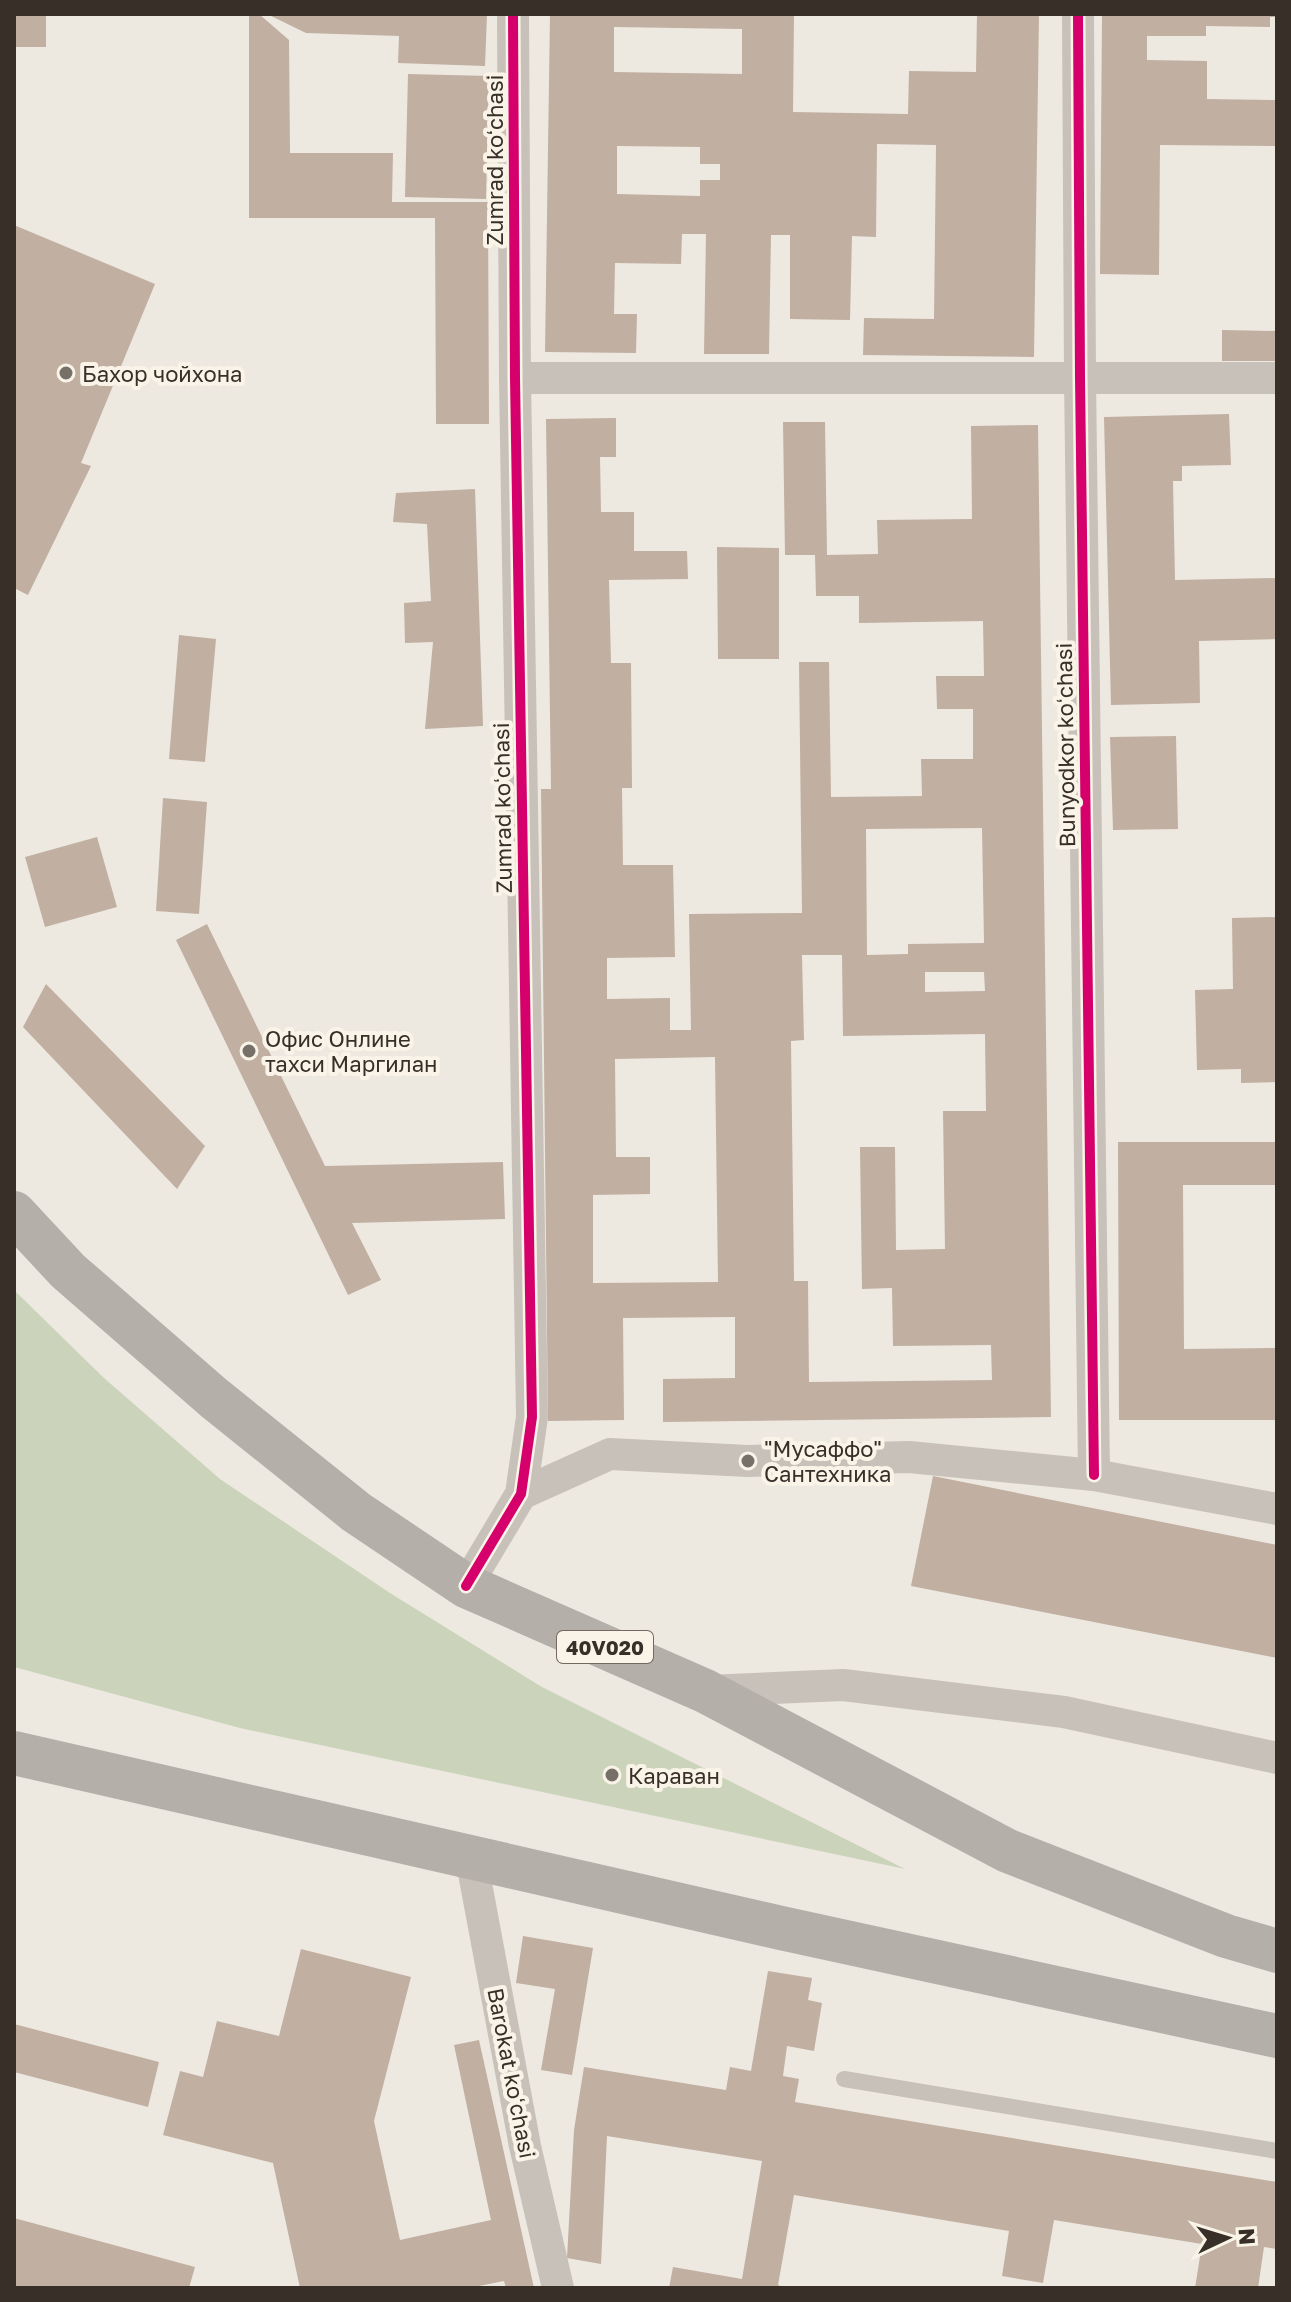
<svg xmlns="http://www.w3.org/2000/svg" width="1291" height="2302" viewBox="0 0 1291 2302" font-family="'Golos Text',sans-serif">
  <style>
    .green { fill: #cbd4bb }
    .building { fill: #c1afa2; fill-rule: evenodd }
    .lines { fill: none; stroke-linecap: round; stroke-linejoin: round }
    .service { stroke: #c7c1ba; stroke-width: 16 }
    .minor { stroke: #c7c1ba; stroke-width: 32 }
    .primary { stroke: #b5afa9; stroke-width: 44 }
    .cycleway-casing { stroke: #faf4e8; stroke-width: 15 }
    .cycleway { stroke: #d6006c; stroke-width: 10 }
    .poi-dot { fill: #777069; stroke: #faf4e8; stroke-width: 3 }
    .labels { text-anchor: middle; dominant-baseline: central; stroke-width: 8; stroke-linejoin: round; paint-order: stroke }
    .shield { fill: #faf4e8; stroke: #726a62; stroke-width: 2 }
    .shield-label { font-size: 20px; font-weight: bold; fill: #372f28 }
    .street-label { font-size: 22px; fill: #372f28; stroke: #faf4e8 }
    .poi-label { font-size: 22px; fill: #372f28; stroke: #faf4e8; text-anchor: start }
  </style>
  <rect width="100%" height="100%" fill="#ede9e1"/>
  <!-- green -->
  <polygon class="green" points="14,1290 104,1378 220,1479 390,1593 542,1687 905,1869 240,1728 14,1667"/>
  <!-- building -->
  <g class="building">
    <rect x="14" y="14" width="32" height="33"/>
    <polygon points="249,14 259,14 289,40 290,153 393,153 392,202 488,202 489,424 436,424 435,218 249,218"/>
    <polygon points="267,14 487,14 485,66 398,63 399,36 306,33"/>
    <path d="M550 14H794L793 112 908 114 909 71 976 72 977 14H1039L1034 357 863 355 864 318 934 319 936 145 877 144 876 237 852 236 850 320 790 319V235H771L769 354H704L706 234H682L681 264 615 263 614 314H637L636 353 545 352ZM614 27 742 29V74L614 72ZM617 146 700 147V164H720V180H700V196L617 194Z"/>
    <polygon points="1102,14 1277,14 1277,17 1270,17 1270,27 1206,26 1206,36 1147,36 1147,60 1207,61 1207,99 1277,100 1277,146 1160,145 1159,275 1100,274"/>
    <polygon points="408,74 489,76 486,199 405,197"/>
    <polygon points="14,225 155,284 81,463 91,466 28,595 14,588"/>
    <polygon points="1222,330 1277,331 1277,361 1222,361"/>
    <polygon points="1229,414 1231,465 1182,466 1182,481 1173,481 1175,580 1277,578 1277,639 1199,641 1200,703 1111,705 1104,417"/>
    <path d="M616 418V457H600L601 512H634V551H687L688 579 609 580 611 663H631L632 788H622L623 865H673L675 957 607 958V999L670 998V1030H691L689 914 802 913 799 662H829L831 797 922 796 921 759H973V709H937L936 676H984L983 621 859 623V596H816L815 555H785L783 422H825L827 555 878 554 877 520 972 519 971 426 1038 425 1051 1417 663 1422V1379L735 1378V1317L623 1318 624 1420 548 1421 541 789H551L546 419ZM982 828 984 943 908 944V954L867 955 866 829ZM802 955H842L843 1036 985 1034 986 1111H943L945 1249 896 1250 895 1147H860L862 1289 892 1288 893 1346 991 1345 992 1380 809 1382 808 1281H794L791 1041 804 1040ZM925 972H984L985 991 925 992ZM715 1057 718 1282 593 1283V1195L650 1194V1157H616L615 1059Z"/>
    <polygon points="475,489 483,726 425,729 433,642 405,643 404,603 431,601 427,524 393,522 396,493"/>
    <polygon points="717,547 779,548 779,659 718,659"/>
    <polygon points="179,635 216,639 205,762 169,759"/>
    <polygon points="1176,736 1178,829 1113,830 1110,737"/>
    <polygon points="163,798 207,802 199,914 156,911"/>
    <polygon points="97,837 117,907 45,927 25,857"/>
    <polygon points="1277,917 1277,1082 1241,1083 1241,1069 1197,1070 1195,990 1233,989 1232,918"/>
    <polygon points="207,924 325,1166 503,1162 505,1219 352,1223 381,1280 348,1295 176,940"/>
    <polygon points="46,984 205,1146 177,1189 23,1027"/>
    <polygon points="1118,1142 1277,1142 1277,1185 1183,1185 1184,1349 1277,1348 1277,1420 1119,1420"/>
    <polygon points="933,1476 1277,1545 1277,1658 911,1586"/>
    <polygon points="523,1936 593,1948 572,2075 541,2070 555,1989 516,1983"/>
    <polygon points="301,1949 411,1977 374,2121 400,2240 491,2220 454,2045 479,2040 534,2288 506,2288 504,2281 469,2288 300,2288 273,2163 163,2135 180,2071 203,2077 217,2021 279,2036"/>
    <polygon points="768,1971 812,1978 808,2000 822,2003 814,2051 787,2046 783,2076 799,2079 795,2102 1277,2182 1277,2249 1264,2247 1258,2288 1195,2288 1202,2244 1054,2220 1043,2283 1002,2276 1009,2231 794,2195 778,2285 785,2288 669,2288 673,2267 742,2279 762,2161 607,2136 601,2264 567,2258 574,2130 584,2067 726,2090 730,2067 751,2071"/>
    <polygon points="14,2024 159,2062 148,2107 14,2072"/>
    <polygon points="14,2218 195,2267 189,2288 14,2288"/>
  </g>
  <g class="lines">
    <!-- service -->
    <polyline class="service" points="844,2079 1277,2151"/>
    <!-- minor -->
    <g class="minor">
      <polyline points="1078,14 1080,377 1094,1475"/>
      <polyline points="515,378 1277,378"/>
      <polyline points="521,1494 610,1454 748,1461 909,1457 1094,1475 1277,1509"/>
      <polyline points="466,1586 521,1494 532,1417 515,378 513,14"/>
      <polyline points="707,1691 843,1685 1064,1712 1277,1758"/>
      <polyline points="471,1857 525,2146 558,2288"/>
    </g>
    <!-- primary -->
    <g class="primary">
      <polyline points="14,1213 68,1271 214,1398 356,1512 466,1586 705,1691 1008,1851 1226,1936 1277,1951"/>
      <polyline points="14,1753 781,1928 1277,2036"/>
    </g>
    <defs>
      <g id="cycleway">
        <polyline points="1078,14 1080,377 1094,1475"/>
        <polyline points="466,1586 521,1494 532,1417 515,378 513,14"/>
      </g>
    </defs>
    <!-- cycleway casing -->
    <use href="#cycleway" class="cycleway-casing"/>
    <!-- cycleway -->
    <use href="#cycleway" class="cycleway"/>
  </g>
  <!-- markers -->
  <g class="poi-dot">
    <circle cx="66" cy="373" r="8"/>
    <circle cx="249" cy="1051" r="8"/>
    <circle cx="748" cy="1461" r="8"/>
    <circle cx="612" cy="1775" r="8"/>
  </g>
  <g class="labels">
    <!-- shield labels -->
    <rect class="shield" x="557" y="1631" width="96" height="32" rx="6"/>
    <g class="shield-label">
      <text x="605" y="1647">40V020</text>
    </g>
    <!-- street labels -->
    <g class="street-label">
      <text transform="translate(494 160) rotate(-90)">Zumrad koʻchasi</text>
      <text transform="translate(1065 745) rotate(-91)">Bunyodkor koʻchasi</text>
      <text transform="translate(502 808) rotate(-91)">Zumrad koʻchasi</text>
      <text transform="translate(512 2073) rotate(79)">Barokat koʻchasi</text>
    </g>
    <!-- poi labels -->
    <g class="poi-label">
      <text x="82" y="373">Бахор чойхона</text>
      <text x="265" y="1038">Офис Онлине<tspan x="265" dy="25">тахси Маргилан</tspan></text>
      <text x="764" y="1448">"Мусаффо"<tspan x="764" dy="25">Сантехника</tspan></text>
      <text x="628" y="1775">Караван</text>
    </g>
  </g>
  <!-- border -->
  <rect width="1291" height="2302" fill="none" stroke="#372f28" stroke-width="32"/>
  <!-- north arrow -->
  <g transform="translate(1227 2238) rotate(86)" stroke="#faf4e8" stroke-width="6" paint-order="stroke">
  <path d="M0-6L14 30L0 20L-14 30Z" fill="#372f28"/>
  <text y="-12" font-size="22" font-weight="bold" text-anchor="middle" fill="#372f28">N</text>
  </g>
</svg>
